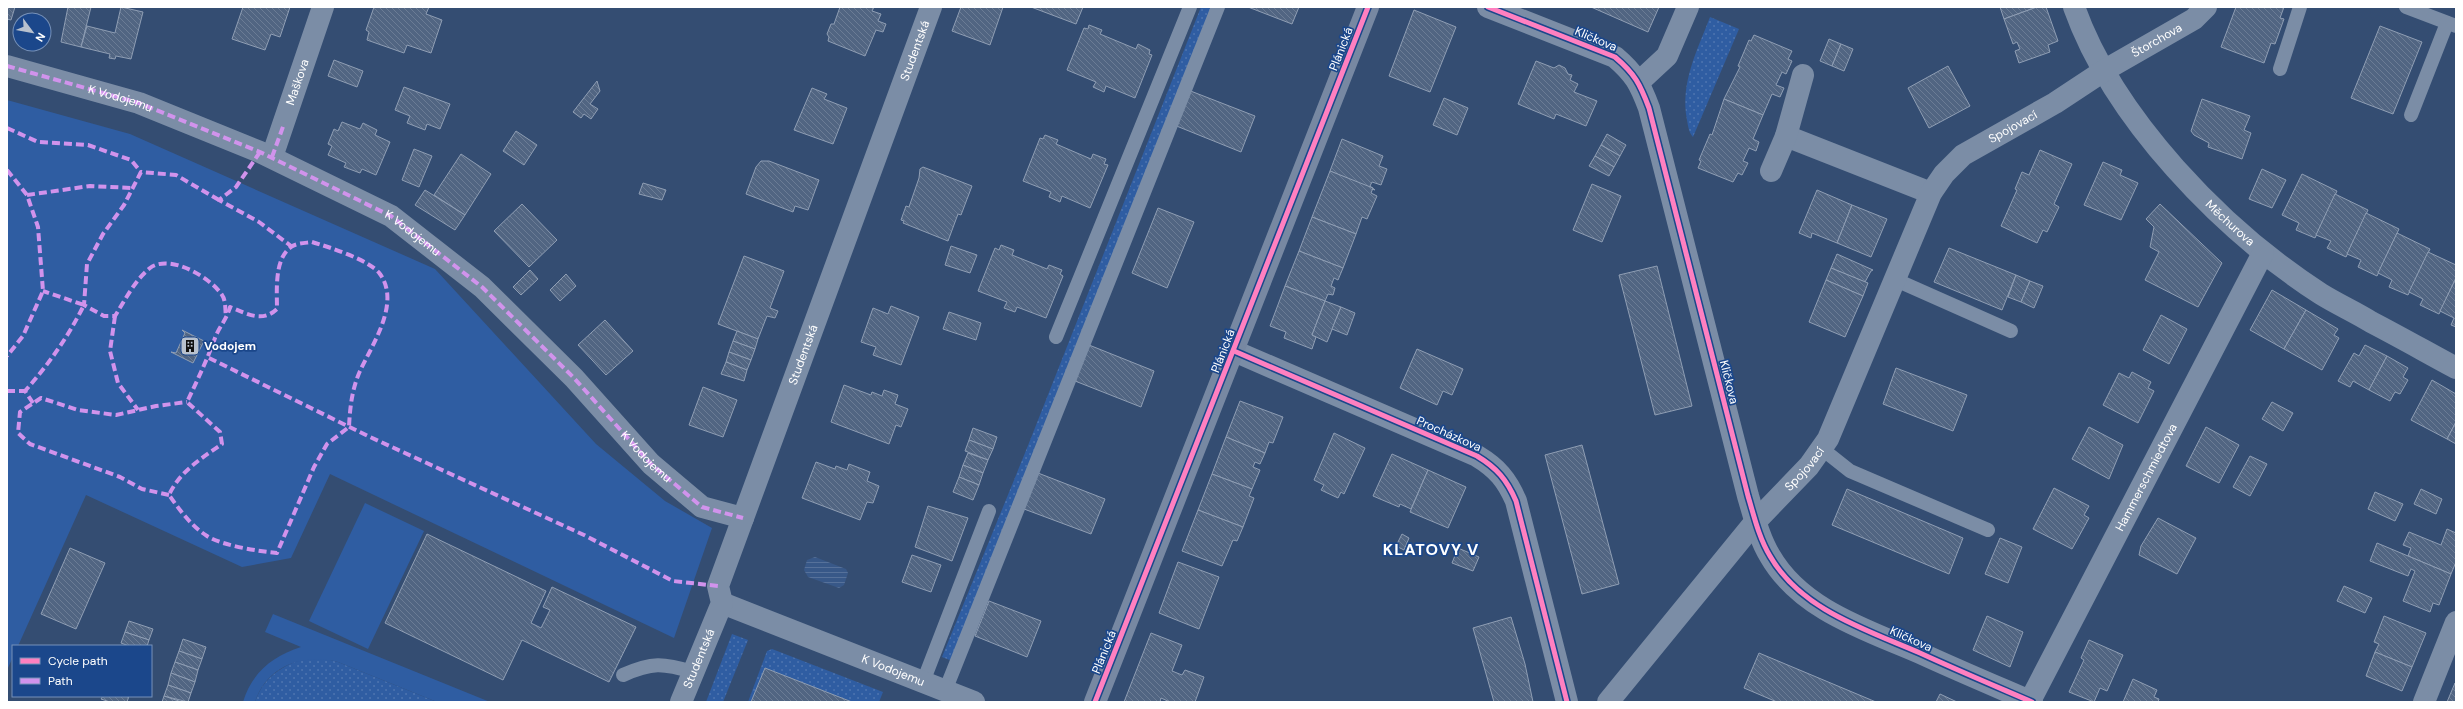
<svg xmlns="http://www.w3.org/2000/svg" width="2463" height="709" viewBox="0 0 2463 709" font-family="'DM Sans',sans-serif">
  <style>
    .grass { fill: url(#grass-dots) }
    .park { fill: #2f5da2 }
    .water { fill: url(#water-rules) }
    .building { fill: url(#building-back-hatch); stroke: #8f9eb4 }
    .lines { fill: none; stroke-linecap: round; stroke-linejoin: round }
    .lane { stroke: #7b8da6; stroke-width: 14 }
    .street { stroke: #7b8da6; stroke-width: 22 }
    .secondary { stroke: #7788a2; stroke-width: 22 }
    .quiet { stroke: #d193ec; stroke-width: 4; stroke-dasharray: 8 4; stroke-linecap: butt }
    .cycleway-casing { stroke: #1b478b; stroke-width: 8 }
    .cycleway { stroke: #ff80c0; stroke-width: 5 }
    .labels { text-anchor: middle; dominant-baseline: central; stroke-width: 3.5; stroke-linejoin: round; paint-order: stroke }
    .street-label { font-size: 12px; fill: #fff; stroke: #1b478b }
    .poi-label { font-size: 12px; font-weight: bold; fill: #fff; stroke: #1b478b; text-anchor: start }
    .district-label { font-size: 16px; font-weight: bold; letter-spacing: 1px; fill: #fff; stroke: #1b478b }
  </style>
  <defs>
    <pattern id="grass-dots" width="8" height="8" patternUnits="userSpaceOnUse"><rect width="8" height="8" fill="#2f5da2"/><path d="M2 2h.1M6 6h.1" fill="none" stroke="#4e75b0" stroke-width="1.8" stroke-linecap="round"/></pattern>
    <pattern id="water-rules" width="6" height="5" patternUnits="userSpaceOnUse"><rect width="6" height="5" fill="#385888"/><path d="M0 2.5h6" fill="none" stroke="#56719a"/></pattern>
    <pattern id="building-back-hatch" width="6" height="6" patternUnits="userSpaceOnUse"><rect width="6" height="6" fill="#516582"/><path d="M-1 5l2 2M0 0l6 6M5-1l2 2" fill="none" stroke="#6b7c95"/></pattern>
  </defs>
  <rect width="100%" height="100%" fill="#344d72"/>
  <!-- grass -->
  <g class="grass">
    <polygon points="1201,7 1212,7 952,661 942,657 1027,448"/>
    <path d="M1710 17 1739 29 1693 137C1689 133 1688 126 1687 120 1680 83 1697 51 1710 17Z"/>
    <polygon points="732,634 748,640 723,702 706,702"/>
    <polygon points="772,649 883,692 879,702 852,702 765,668 751,702 748,702 767,651"/>
    <path d="M306 658H322L338 662 437 702H255C263 677 283 665 306 658Z"/>
  </g>
  <!-- park -->
  <g class="park">
    <polygon points="7,100 130,134 435,269 596,444 665,501 712,528 674,638 330,474 291,558 242,567 86,495 18,646 13,646 13,657 7,670"/>
    <polygon points="365,503 424,531 368,649 309,621"/>
    <path d="M273 614 490 702H437L338 662C304 653 267 665 255 702H243C252 672 273 656 301 647L265 632Z"/>
  </g>
  <!-- water -->
  <polygon class="water" points="815,557 846,569 848,573 844,585 839,588 808,577 804,570 807,560"/>
  <!-- building -->
  <g class="building">
    <polygon points="7,7 15,7 11,20 7,19"/>
    <polygon points="68,7 91,7 81,47 61,42"/>
    <polygon points="121,7 143,12 131,59 116,56 115,59 109,58 110,54 81,47 87,26 115,33"/>
    <polygon points="243,7 290,7 280,37 271,34 265,50 232,39"/>
    <polygon points="374,7 429,7 426,14 442,20 431,53 407,45 404,53 367,40 369,32 366,30"/>
    <polygon points="840,7 874,7 872,11 881,14 878,21 886,24 883,32 876,30 865,56 828,41 829,37 827,34 831,24 834,24"/>
    <polygon points="961,7 1003,7 990,45 952,31"/>
    <polygon points="1031,7 1083,7 1076,24"/>
    <polygon points="1248,7 1299,7 1292,24"/>
    <polygon points="1591,7 1659,7 1648,32"/>
    <polygon points="2000,7 2037,7 2004,19"/>
    <polygon points="2037,7 2046,7 2058,41 2048,45 2050,52 2019,63 2015,51 2020,49 2017,42 2013,44 2004,19"/>
    <polygon points="2236,7 2284,7 2280,18 2284,19 2275,44 2271,43 2264,63 2221,47"/>
    <polygon points="1414,10 1456,27 1430,92 1389,76"/>
    <polygon points="1089,25 1102,30 1100,34 1136,49 1138,44 1150,50 1149,54 1152,55 1135,98 1106,86 1104,92 1093,87 1096,82 1067,70 1084,28 1088,29"/>
    <polygon points="2380,26 2422,42 2393,114 2351,98"/>
    <polygon points="1754,35 1792,51 1788,59 1792,61 1786,74 1782,72 1776,85 1784,88 1780,97 1772,94 1763,115 1724,99 1740,67 1738,66 1749,40 1751,41"/>
    <polygon points="1829,39 1841,44 1832,66 1820,61"/>
    <polygon points="1841,44 1853,49 1844,71 1832,66"/>
    <polygon points="334,60 363,71 357,87 328,76"/>
    <polygon points="1536,61 1554,68 1559,65 1565,68 1568,74 1572,75 1570,80 1578,84 1574,92 1597,101 1586,126 1556,114 1554,119 1518,104"/>
    <polygon points="1948,66 1970,106 1929,128 1908,88"/>
    <polygon points="597,81 600,91 590,104 598,109 591,119 584,114 581,118 573,112"/>
    <polygon points="404,87 450,104 440,129 427,124 425,130 407,123 410,116 395,110"/>
    <polygon points="812,88 827,94 824,99 847,108 833,144 794,130"/>
    <polygon points="1188,90 1255,116 1241,152 1174,125"/>
    <polygon points="1444,98 1468,108 1457,135 1433,125"/>
    <polygon points="1724,99 1763,115 1753,139 1759,142 1756,151 1749,148 1743,161 1748,163 1742,175 1738,173 1733,182 1698,168 1701,161 1699,160 1710,134 1712,135"/>
    <polygon points="2202,99 2250,116 2244,130 2251,133 2242,159 2208,147 2209,143 2194,135 2191,131"/>
    <polygon points="342,122 360,129 363,123 377,130 375,135 390,142 376,175 362,169 360,173 344,167 346,163 328,155 332,146 328,144 334,129 338,131"/>
    <polygon points="516,131 537,145 524,165 503,151"/>
    <polygon points="1607,134 1626,145 1620,156 1601,145"/>
    <polygon points="1045,135 1058,140 1056,144 1091,159 1093,154 1106,159 1104,164 1108,165 1090,208 1062,196 1060,202 1049,197 1051,192 1023,181 1040,138 1043,139"/>
    <polygon points="1342,139 1383,156 1379,166 1387,169 1381,185 1372,182 1370,186 1375,190 1330,171"/>
    <polygon points="1601,145 1620,156 1614,167 1595,156"/>
    <polygon points="414,149 432,156 419,187 402,180"/>
    <polygon points="2040,150 2072,164 2054,204 2059,207 2047,232 2043,230 2037,243 2001,226 2017,190 2015,189 2022,172 2029,175"/>
    <polygon points="461,154 491,174 465,215 434,195"/>
    <polygon points="1595,156 1614,167 1609,176 1589,166"/>
    <polygon points="761,161 769,161 819,180 808,210 795,206 793,212 746,194 756,167"/>
    <polygon points="2103,162 2122,170 2120,175 2138,183 2121,220 2084,205"/>
    <polygon points="923,167 972,186 961,215 958,214 948,241 903,223 904,221 901,220 906,206 909,207 919,178 920,169"/>
    <polygon points="2262,169 2286,180 2272,208 2249,199"/>
    <polygon points="1330,171 1373,188 1371,193 1377,196 1367,219 1362,217 1356,234 1312,217"/>
    <polygon points="2302,174 2337,191 2315,238 2296,230 2299,223 2282,215"/>
    <polygon points="643,183 666,190 662,200 639,194"/>
    <polygon points="1592,184 1621,196 1602,242 1573,230"/>
    <polygon points="425,190 465,215 455,230 415,205"/>
    <polygon points="1817,190 1852,205 1837,243 1812,233 1811,238 1799,233"/>
    <polygon points="2335,194 2368,210 2346,257 2327,248 2331,241 2316,235"/>
    <polygon points="522,204 557,240 529,267 494,231"/>
    <polygon points="2160,204 2222,263 2198,307 2145,280 2159,252 2150,247 2154,227 2146,219"/>
    <polygon points="1852,205 1887,219 1871,257 1837,243"/>
    <polygon points="1158,208 1194,222 1167,288 1132,273"/>
    <polygon points="2366,213 2399,229 2377,276 2358,267 2361,260 2347,254"/>
    <polygon points="1312,217 1356,234 1343,268 1299,251"/>
    <polygon points="2397,233 2430,249 2408,295 2389,287 2392,280 2378,273"/>
    <polygon points="1001,245 1014,250 1012,255 1047,269 1049,265 1062,270 1060,274 1063,276 1046,318 1017,307 1015,312 1004,308 1007,302 978,291 995,248 999,250"/>
    <polygon points="951,246 977,255 970,273 945,265"/>
    <polygon points="1949,248 2016,275 2002,310 1934,282"/>
    <polygon points="1299,251 1343,268 1338,280 1334,278 1331,286 1335,288 1333,295 1328,294 1325,301 1285,286"/>
    <polygon points="2428,252 2456,265 2456,278 2439,314 2420,305 2423,299 2409,292"/>
    <polygon points="1837,254 1873,270 1871,271 1865,282 1831,268"/>
    <polygon points="744,256 784,271 770,308 778,311 775,318 767,316 758,339 718,324"/>
    <polygon points="1657,266 1692,406 1655,415 1619,275"/>
    <polygon points="1831,268 1868,283 1863,296 1826,280"/>
    <polygon points="530,270 538,279 521,295 513,287"/>
    <polygon points="566,274 576,286 560,301 550,290"/>
    <polygon points="2016,275 2030,281 2021,302 2008,297"/>
    <polygon points="2456,278 2456,327 2451,325 2454,318 2440,311"/>
    <polygon points="1826,280 1863,296 1845,337 1809,322"/>
    <polygon points="2030,281 2043,286 2034,308 2021,302"/>
    <polygon points="1285,286 1325,301 1312,335 1316,337 1312,349 1284,338 1286,332 1270,326"/>
    <polygon points="2272,290 2306,310 2284,349 2250,330"/>
    <polygon points="1325,301 1341,307 1327,342 1312,335"/>
    <polygon points="891,306 919,317 901,365 873,355 876,347 861,342 873,308 888,314"/>
    <polygon points="1341,307 1355,313 1347,335 1332,329"/>
    <polygon points="2306,310 2338,329 2334,335 2339,338 2322,370 2284,349"/>
    <polygon points="949,312 981,323 976,340 943,329"/>
    <polygon points="2161,315 2187,329 2169,364 2143,350"/>
    <polygon points="605,320 633,351 606,375 578,345"/>
    <polygon points="182,330 204,341 193,363 171,352 176,353 185,333"/>
    <polygon points="737,331 758,339 755,349 733,341"/>
    <polygon points="733,341 755,349 751,360 729,352"/>
    <polygon points="1089,345 1154,371 1141,407 1075,381"/>
    <polygon points="2365,345 2387,356 2369,390 2353,381 2350,387 2338,381 2354,353 2359,356"/>
    <polygon points="1417,349 1463,369 1452,395 1443,391 1437,405 1400,388"/>
    <polygon points="729,352 751,360 747,370 726,362"/>
    <polygon points="2387,356 2408,368 2403,377 2408,380 2400,394 2395,392 2390,401 2369,390"/>
    <polygon points="726,362 747,370 744,381 721,374"/>
    <polygon points="1896,368 1967,395 1953,431 1883,404"/>
    <polygon points="2132,372 2151,382 2148,388 2154,391 2138,423 2103,405 2119,373 2129,378"/>
    <polygon points="2432,380 2456,394 2456,422 2447,439 2411,420"/>
    <polygon points="844,385 871,395 872,392 882,396 884,390 898,395 895,404 908,409 901,427 896,425 889,444 831,422"/>
    <polygon points="703,387 737,400 723,437 689,425"/>
    <polygon points="1240,401 1283,417 1273,443 1269,442 1265,453 1226,437"/>
    <polygon points="2272,402 2293,413 2283,431 2262,419"/>
    <polygon points="2456,422 2456,444 2447,439"/>
    <polygon points="2089,427 2123,445 2109,479 2072,459"/>
    <polygon points="2206,427 2239,445 2219,483 2186,466"/>
    <polygon points="973,428 997,437 993,449 969,440"/>
    <polygon points="1334,433 1365,448 1344,494 1341,492 1338,498 1321,490 1324,485 1314,480"/>
    <polygon points="1226,437 1265,453 1260,464 1255,462 1253,467 1260,470 1252,489 1212,474"/>
    <polygon points="969,440 993,449 988,460 965,451"/>
    <polygon points="1582,445 1619,584 1582,594 1545,455"/>
    <polygon points="968,453 988,460 983,473 963,465"/>
    <polygon points="1392,454 1428,470 1411,509 1400,504 1399,507 1373,496"/>
    <polygon points="2250,456 2267,464 2250,496 2233,487"/>
    <polygon points="816,462 835,469 836,466 847,470 849,464 870,472 867,481 879,486 873,503 867,502 860,520 802,498"/>
    <polygon points="963,465 983,473 979,485 959,477"/>
    <polygon points="1428,470 1466,487 1448,528 1410,512"/>
    <polygon points="1038,473 1105,499 1091,534 1024,509"/>
    <polygon points="1212,474 1252,489 1249,496 1254,498 1243,527 1198,510"/>
    <polygon points="959,477 979,485 973,500 953,492"/>
    <polygon points="2054,488 2089,506 2084,515 2089,518 2072,549 2033,529"/>
    <polygon points="1847,489 1963,538 1949,574 1832,525"/>
    <polygon points="2421,489 2442,499 2436,514 2414,504"/>
    <polygon points="2375,492 2403,504 2395,521 2368,509"/>
    <polygon points="928,506 968,518 952,561 915,547"/>
    <polygon points="1198,510 1243,527 1237,541 1233,540 1222,566 1182,551"/>
    <polygon points="2158,518 2196,538 2177,574 2139,555 2141,546"/>
    <polygon points="2447,529 2456,533 2456,562 2451,574 2408,556 2411,548 2403,545 2409,532 2441,545"/>
    <polygon points="427,534 546,591 531,623 541,628 550,610 543,607 552,587 636,627 609,682 522,640 503,680 385,623"/>
    <polygon points="1402,534 1409,538 1404,550 1396,546"/>
    <polygon points="2000,538 2022,547 2008,583 1985,574"/>
    <polygon points="2377,543 2451,574 2439,605 2433,603 2430,612 2403,601 2415,571 2411,569 2408,576 2370,561"/>
    <polygon points="70,548 105,563 76,629 41,614"/>
    <polygon points="1458,548 1479,557 1473,571 1452,563"/>
    <polygon points="912,555 941,565 931,592 902,582"/>
    <polygon points="1178,562 1219,577 1199,629 1159,613"/>
    <polygon points="2344,586 2372,598 2365,613 2337,601"/>
    <polygon points="989,601 1041,621 1027,657 975,636"/>
    <polygon points="1987,616 2023,632 2010,667 1973,650"/>
    <polygon points="2384,616 2426,633 2412,667 2375,652 2379,644 2374,642"/>
    <polygon points="1511,617 1525,664 1533,702 1494,702 1473,628"/>
    <polygon points="129,621 153,629 149,640 125,632"/>
    <polygon points="125,632 149,640 147,646 129,646 121,643"/>
    <polygon points="1151,633 1182,645 1172,671 1182,675 1185,670 1204,677 1195,702 1170,702 1161,698 1160,702 1124,702"/>
    <polygon points="183,639 206,647 202,659 179,651"/>
    <polygon points="2089,640 2123,655 2107,691 2100,688 2094,702 2069,692 2084,660 2081,658"/>
    <polygon points="179,651 202,659 198,670 175,662"/>
    <polygon points="2375,652 2412,667 2402,691 2366,676"/>
    <polygon points="1759,653 1876,702 1777,702 1744,688"/>
    <polygon points="175,662 198,670 195,682 171,673"/>
    <polygon points="765,668 852,702 751,702"/>
    <polygon points="171,673 195,682 191,693 168,685"/>
    <polygon points="2133,679 2157,690 2154,697 2159,699 2158,702 2123,702"/>
    <polygon points="2455,683 2456,702 2447,702"/>
    <polygon points="168,685 191,693 188,702 164,696"/>
    <polygon points="1940,694 1957,702 1936,702"/>
    <polygon points="103,696 129,696 127,702 110,702 101,699"/>
    <polygon points="164,696 182,702 162,702"/>
  </g>
  <g class="lines">
    <!-- lane -->
    <g class="lane">
      <polyline points="2406,7 2456,26"/>
      <polyline points="2280,69 2300,7"/>
      <polyline points="2411,115 2447,23"/>
      <polyline points="1896,280 2011,331"/>
      <polyline points="1056,337 1190,7"/>
      <polyline points="1821,448 1850,471 1988,530"/>
      <path d="M623 675C652 662 663 663 693 672"/>
      <polyline points="923,682 989,511"/>
      <polyline points="945,691 1218,7"/>
    </g>
    <!-- street -->
    <g class="street">
      <path d="M1488 7 1615 57C1635 74 1640 84 1649 108L1748 496C1754 516 1759 538 1770 556 1801 610 1867 630 1920 653 1957 670 1995 686 2032 702"/>
      <path id="s1" d="M2074 7C2114 119 2222 230 2321 294 2337 304 2355 312 2371 322 2400 337 2428 353 2456 368"/>
      <path id="s2" d="M7 66 139 103 260 152 391 216 482 287 574 378 651 464 702 507 743 518"/>
      <polyline points="1639,82 1667,56 1688,7"/>
      <polyline points="1786,136 1931,193"/>
      <path id="s3" d="M272 157 323 7"/>
      <polyline points="1771,171 1786,136 1803,75"/>
      <path d="M1234 351 1477 456C1497 468 1507 480 1516 501L1567 702"/>
      <path id="s4" d="M722 603 974 702"/>
      <path id="s5" d="M2030 701 2263 253"/>
      <path id="s6" d="M681 702 722 603 718 586 931 7"/>
      <path id="s7" d="M1608 702 1755 522 1809 466 1828 439 1931 193 1944 174 1963 155 2055 103 2105 70 2194 19 2206 7"/>
      <polyline points="2424,702 2456,622"/>
    </g>
    <!-- secondary -->
    <polyline class="secondary" points="1095,702 1368,7"/>
    <!-- quiet -->
    <g class="quiet">
      <polyline points="7,66 139,103 260,152 391,216 482,287 574,378 651,464 702,507 743,518"/>
      <polyline points="7,128 38,142 88,145 131,160 141,172"/>
      <polyline points="260,152 236,187 219,200 259,222 291,246"/>
      <polyline points="272,157 284,124"/>
      <polyline points="7,170 27,195 38,227 43,291 23,336 7,356"/>
      <polyline points="27,195 90,186 132,188"/>
      <path d="M219 200 176 175 141 172 124 205 103 234 87 264 84 305 104 316H115C125 300 135 280 150 268 170 253 211 278 222 295 226 300 225 310 226 317"/>
      <path d="M312 242C329 247 370 260 380 274 401 303 372 345 360 371 352 389 350 407 349 427L327 444 314 467 277 553C258 551 223 546 207 536 191 526 179 509 169 495 180 471 202 458 222 444L220 432 187 402C197 381 207 360 215 338 219 327 227 319 230 307 248 314 262 323 277 309 277 291 274 259 291 247 296 243 306 243 312 242Z"/>
      <polyline points="115,316 110,351 118,383 138,410"/>
      <polyline points="209,358 370,437 584,535 673,581 718,586"/>
      <polyline points="7,391 25,391"/>
      <path d="M33 403 25 391C49 364 68 337 84 305L43 291"/>
      <polyline points="169,495 142,489 120,477 30,444 18,433 20,412 41,398 78,410 116,415 156,406 187,402"/>
    </g>
    <defs>
      <g id="cycleway">
        <path d="M1488 7 1615 57C1635 74 1640 84 1649 108L1748 496C1754 516 1759 538 1770 556 1801 610 1867 630 1920 653 1957 670 1995 686 2032 702"/>
        <path d="M1234 351 1477 456C1497 468 1507 480 1516 501L1567 702"/>
        <polyline points="1095,702 1368,7"/>
      </g>
    </defs>
    <!-- cycleway casing -->
    <use href="#cycleway" class="cycleway-casing"/>
    <!-- cycleway -->
    <use href="#cycleway" class="cycleway"/>
  </g>
  <!-- icons -->
  <defs>
    <symbol id="building-square" viewBox="-11 -11 22 22"><rect x="-9" y="-9" width="18" height="18" rx="4" fill="#b8c1ce" stroke="#1b478b"/><path d="M-4-6H4V6H1V3H-1V6H-4ZM-2.5-4.3h1.7v1.8h-1.7ZM.8-4.3h1.7v1.8H.8ZM-2.5-1h1.7V.8h-1.7ZM.8-1h1.7V.8H.8Z" fill="#111"/></symbol>
  </defs>
  <g fill-rule="evenodd">
    <use href="#building-square" x="179" y="335" width="22" height="22"/>
  </g>
  <g class="labels">
    <!-- street labels -->
    <g class="street-label">
      <text transform="translate(1596 39) rotate(23)">Kličkova</text>
      <text stroke="none"><textPath href="#s7" startOffset="885">Štorchova</textPath></text>
      <text transform="translate(1341 49) rotate(-69)">Plánická</text>
      <text stroke="none"><textPath href="#s6" startOffset="695">Studentská</textPath></text>
      <text stroke="none"><textPath href="#s3" startOffset="79">Maškova</textPath></text>
      <text stroke="none"><textPath href="#s2" startOffset="118">K Vodojemu</textPath></text>
      <text stroke="none"><textPath href="#s7" startOffset="717">Spojovací</textPath></text>
      <text stroke="none"><textPath href="#s1" startOffset="269">Měchurova</textPath></text>
      <text stroke="none"><textPath href="#s2" startOffset="441">K Vodojemu</textPath></text>
      <text transform="translate(1223 351) rotate(-69)">Plánická</text>
      <text stroke="none"><textPath href="#s6" startOffset="371">Studentská</textPath></text>
      <text transform="translate(1729 382) rotate(76)">Kličkova</text>
      <text transform="translate(1449 434) rotate(24)">Procházkova</text>
      <text stroke="none"><textPath href="#s2" startOffset="765">K Vodojemu</textPath></text>
      <text stroke="none"><textPath href="#s7" startOffset="305">Spojovací</textPath></text>
      <text stroke="none"><textPath href="#s5" startOffset="252">Hammerschmiedtova</textPath></text>
      <text transform="translate(1911 639) rotate(24)">Kličkova</text>
      <text transform="translate(1104 652) rotate(-68)">Plánická</text>
      <text stroke="none"><textPath href="#s6" startOffset="47">Studentská</textPath></text>
      <text stroke="none"><textPath href="#s4" startOffset="184">K Vodojemu</textPath></text>
    </g>
    <!-- poi labels -->
    <g class="poi-label">
      <text x="204" y="346">Vodojem</text>
    </g>
    <!-- district labels -->
    <g class="district-label">
      <text x="1431" y="549">KLATOVY V</text>
    </g>
  </g>
  <!-- border -->
  <rect width="2463" height="709" fill="none" stroke="#ffffff" stroke-width="16"/>
  <!-- legend -->
  <rect x="12" y="645" width="140" height="52" fill="#1b478b" stroke="#7691b9"/>
  <rect x="20" y="658" width="20" height="6" fill="#ff80c0" stroke="#7691b9"/>
  <text x="48" y="665" font-size="12" fill="#ffffff">Cycle path</text>
  <rect x="20" y="678" width="20" height="6" fill="#d193ec" stroke="#7691b9"/>
  <text x="48" y="685" font-size="12" fill="#ffffff">Path</text>
  <!-- north arrow -->
  <g transform="translate(32 32) rotate(122)"><circle r="19" fill="#1b478b" stroke="#7691b9"/>
  <path d="M0-3L7 15L0 10L-7 15Z" fill="#b8c1ce"/>
  <text y="-6" font-size="11" font-weight="bold" text-anchor="middle" fill="#ffffff">N</text>
  </g>
</svg>
